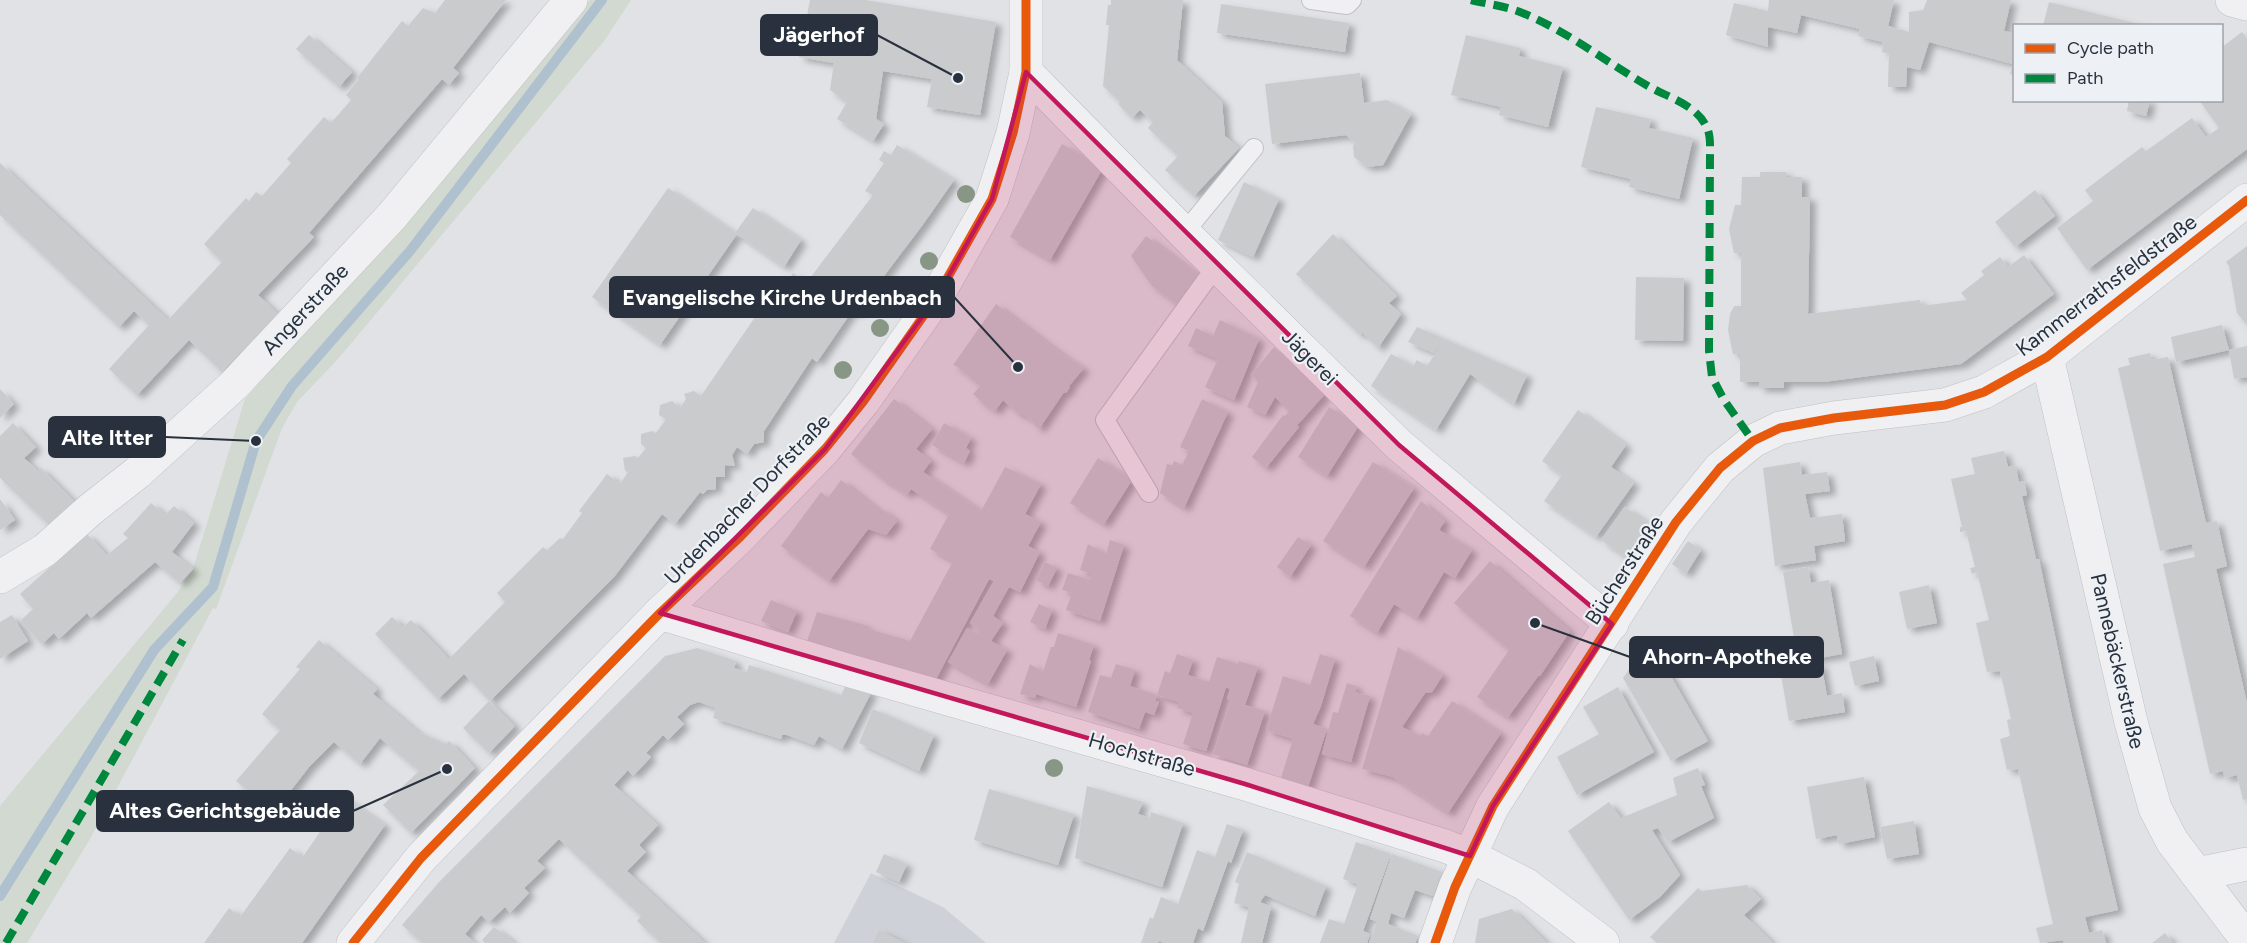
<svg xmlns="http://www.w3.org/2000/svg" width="2247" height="943" viewBox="0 0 2247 943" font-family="Figtree,sans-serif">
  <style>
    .built { fill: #ced2d8 }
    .green { fill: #d1d9d0 }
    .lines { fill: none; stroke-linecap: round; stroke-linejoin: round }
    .stream { stroke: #afc0cf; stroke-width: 10 }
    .building { fill: #c9cbcd; filter: url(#shadow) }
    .lane-casing { stroke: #bec0c3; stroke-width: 20 }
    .street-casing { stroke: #bec0c3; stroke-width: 34 }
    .lane { stroke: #f0f0f2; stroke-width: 18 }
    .street { stroke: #f0f0f2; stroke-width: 33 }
    .quiet { stroke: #00873e; stroke-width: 8; stroke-dasharray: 15 8; stroke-linecap: butt }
    .cycleway-casing { stroke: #edf1f5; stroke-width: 13 }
    .cycleway { stroke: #e8590c; stroke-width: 9 }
    .tree { fill: #879685 }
    .marked { fill: #c2185b; fill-opacity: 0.2; stroke: #c2185b; stroke-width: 4.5; stroke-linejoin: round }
    .labels { text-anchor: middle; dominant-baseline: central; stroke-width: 4.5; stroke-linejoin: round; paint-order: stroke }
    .street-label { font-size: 21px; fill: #28313d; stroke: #edf1f5 }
    .leader { fill: none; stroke: #28313d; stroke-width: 2 }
    .callout-dot { fill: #28313d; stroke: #edf1f5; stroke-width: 2 }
    .callout { fill: #28313d; stroke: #28313d; stroke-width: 2 }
    .callout-label { font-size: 22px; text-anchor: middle; font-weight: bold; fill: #fff }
  </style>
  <defs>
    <filter id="shadow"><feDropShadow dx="6" dy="4" stdDeviation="3" flood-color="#0004"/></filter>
  </defs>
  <rect width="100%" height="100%" fill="#e0e2e5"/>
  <!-- built -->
  <polygon class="built" points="871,873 943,907 986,943 834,943"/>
  <!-- green -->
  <polygon class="green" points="590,0 631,0 604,41 338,359 297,402 282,428 216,609 213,608 90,839 27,943 0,943 0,806 177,593 193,569 245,399 456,165 569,28"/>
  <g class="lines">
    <!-- stream -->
    <polyline class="stream" points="0,896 154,650 213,587 256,441 292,386 410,251 602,0"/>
  </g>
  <!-- building -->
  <g class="building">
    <polygon points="445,0 506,0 453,68 459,73 449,85 442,79 309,233 314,237 258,295 278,314 222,372 189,340 137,395 109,369 149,325 134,311 119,327 0,215 0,163 168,320 222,262 204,244 246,198 249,201 256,192 262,196 291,163 287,159 324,117 331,123 351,100 346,95 359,79 357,78 402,21 408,26 423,8 435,13"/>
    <polygon points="810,0 866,0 996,22 980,115 927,107 932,79 883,71 876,119 884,124 873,141 837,119 847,102 830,90 834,63 799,57"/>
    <polygon points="1111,0 1183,0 1177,60 1222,102 1225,136 1239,148 1194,196 1165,170 1178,156 1148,128 1153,122 1140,110 1132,118 1118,104 1120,102 1103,86 1109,25 1106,25 1108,5 1111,5"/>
    <polygon points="1769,0 1894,0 1888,26 1909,32 1909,12 1923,10 1927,0 2011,0 2004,31 2014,33 2014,75 2010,74 2013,64 1929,42 1920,70 1907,67 1906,87 1888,87 1889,54 1882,52 1883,42 1858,36 1860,29 1801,15 1797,33 1768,27 1768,47 1726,35 1734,3 1768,11"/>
    <polygon points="2049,2 2142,25 2142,26 2043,26"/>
    <polygon points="1221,4 1349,23 1345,52 1217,33"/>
    <polygon points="2242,32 2247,38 2247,149 2087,270 2057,228 2093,201 2085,190 2142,147 2146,151 2192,118 2206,137 2219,128 2199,100 2222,100 2222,47"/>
    <polygon points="309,35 352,72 339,87 296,49"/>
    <polygon points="1466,35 1520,48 1519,56 1563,67 1548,127 1499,115 1501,107 1451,95"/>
    <polygon points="1360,73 1364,103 1387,100 1411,114 1383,165 1367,167 1354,157 1353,146 1355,143 1346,135 1272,144 1265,84"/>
    <polygon points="2129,100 2150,100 2146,116 2127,111"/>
    <polygon points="1596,107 1651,119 1649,128 1693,138 1679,199 1629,187 1631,179 1581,167"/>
    <polygon points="1062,144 1103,168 1050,260 1010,237"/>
    <polygon points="897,145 954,180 924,223 856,313 852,311 817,362 812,358 764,431 764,442 754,444 747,454 737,447 732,455 735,466 725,465 725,477 716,477 716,489 707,490 703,494 700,492 675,524 662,514 614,577 490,701 464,674 438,699 375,634 392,617 403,627 411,620 449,659 505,602 497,593 543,547 547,550 560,538 563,539 582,513 579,511 607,474 620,484 628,472 625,471 623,458 635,456 638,458 646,448 641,444 641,434 652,431 656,433 666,419 659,415 660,405 672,401 680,408 686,399 684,394 694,391 701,396 764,304 770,308 793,273 807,282 873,195 865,191 884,163 879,160 884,151 891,155"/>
    <polygon points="1760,172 1786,172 1786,177 1802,177 1802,197 1810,197 1808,314 1920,300 1921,306 1967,300 1961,293 1984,275 1981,271 2000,257 2008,267 2024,255 2054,294 1961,364 1823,382 1784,382 1784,388 1759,388 1759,382 1740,382 1740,354 1733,354 1728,330 1730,314 1734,306 1741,306 1741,253 1734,253 1729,229 1735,205 1741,205 1742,177 1760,177"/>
    <polygon points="1244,182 1279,199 1253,257 1218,240"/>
    <polygon points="668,188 735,233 753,208 801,240 784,267 737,234 660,345 592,297"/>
    <polygon points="2035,190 2055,216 2015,247 1995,222"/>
    <polygon points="1333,234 1397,296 1389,303 1401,314 1378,348 1362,332 1360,335 1296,274"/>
    <polygon points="1146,236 1202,278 1182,307 1152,286 1131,256"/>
    <polygon points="2247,246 2247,325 2237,313 2229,266 2226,262"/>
    <polygon points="1636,277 1684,278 1683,341 1635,340"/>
    <polygon points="996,304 1063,355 1084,368 1069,386 1070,387 1066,393 1064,392 1039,429 1034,425 1035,423 1021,413 1020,415 1003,400 995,411 985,405 973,394 980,386 959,368 953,365"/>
    <polygon points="1220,320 1259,339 1234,400 1205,387 1218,359 1188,346 1196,328 1213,336"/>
    <polygon points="2222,325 2229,350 2247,346 2247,377 2234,379 2229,350 2176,362 2171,337"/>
    <polygon points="1417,327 1527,375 1514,404 1470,374 1436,430 1371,386 1391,354 1413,366 1417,360 1427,366 1440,346 1434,353 1408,342"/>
    <polygon points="1274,347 1325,394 1300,422 1297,425 1299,427 1266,468 1252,457 1283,415 1285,416 1289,411 1275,397 1265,415 1247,407 1258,382 1251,375"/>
    <polygon points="2150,353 2151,360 2168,357 2206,523 2217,521 2227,566 2216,569 2247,703 2247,799 2243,800 2237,775 2225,778 2223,771 2210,774 2163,564 2195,557 2192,544 2160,551 2118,368 2130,365 2128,358"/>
    <polygon points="0,389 14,404 0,418"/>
    <polygon points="894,399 932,429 916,449 931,461 923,472 981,511 1005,467 1041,484 1025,514 1041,522 1028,546 1040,552 1020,592 1009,587 993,616 1003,623 991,641 1007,650 988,684 948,662 967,628 977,634 980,629 970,623 994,581 989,579 935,681 806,644 817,612 865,625 865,628 910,641 953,561 930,549 949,514 911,489 907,495 889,482 888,483 851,454"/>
    <polygon points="1202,399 1228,412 1184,508 1160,493 1167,464 1172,465 1174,461 1182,465 1189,451 1180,447"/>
    <polygon points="1329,407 1359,425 1327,476 1298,457"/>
    <polygon points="1578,410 1626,445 1611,467 1634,483 1596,537 1544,501 1562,475 1542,461"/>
    <polygon points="13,423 36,447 24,458 38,471 41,468 78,505 54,530 0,478 0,436"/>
    <polygon points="944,423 971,438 966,448 970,451 964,463 932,445"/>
    <polygon points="2004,451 2008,467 2015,465 2019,482 2024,481 2027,495 2022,496 2036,559 2039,559 2072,717 2118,910 2085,917 2089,933 2102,930 2106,943 2064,943 2063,940 2040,943 2036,928 2053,924 2018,769 2007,770 2000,739 2010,736 2007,720 2011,719 2000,671 1987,672 1976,623 1989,620 1977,572 1972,574 1970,568 1975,567 1966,531 1960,532 1960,527 1962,527 1951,479 1975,474 1971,458"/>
    <polygon points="1098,458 1132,480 1104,524 1070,503"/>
    <polygon points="1373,462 1414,488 1364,567 1323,541"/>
    <polygon points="1800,462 1802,475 1827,472 1830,491 1805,494 1810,518 1842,514 1845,541 1814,546 1816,560 1775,566 1763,468"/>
    <polygon points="841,480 880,511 882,509 897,521 886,535 868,529 829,581 781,546 821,492 828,498"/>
    <polygon points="0,499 15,520 0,530"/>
    <polygon points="1421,501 1445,521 1439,530 1472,550 1455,578 1444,572 1417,618 1394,604 1377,633 1350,616"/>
    <polygon points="151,503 165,515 174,506 194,523 172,552 193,569 180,583 155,562 91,618 87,613 59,639 54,633 42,644 20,621 33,609 20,594 87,534 107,555 128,538 123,534"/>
    <polygon points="1625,507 1654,527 1630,560 1601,540"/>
    <polygon points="1298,537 1311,545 1290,577 1277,567"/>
    <polygon points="1110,540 1124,545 1100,621 1066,610 1072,593 1062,590 1068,573 1090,580 1092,574 1080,570 1088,544 1106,554"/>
    <polygon points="1688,541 1701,550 1686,574 1672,564"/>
    <polygon points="1490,561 1570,631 1540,676 1539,675 1508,717 1477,697 1509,650 1454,603"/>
    <polygon points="1045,562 1057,568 1048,586 1036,580"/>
    <polygon points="1808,567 1811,583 1829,580 1842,654 1798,662 1783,572"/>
    <polygon points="1929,585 1937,623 1907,629 1899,592"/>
    <polygon points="771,600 797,611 788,632 761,621"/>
    <polygon points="1039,604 1052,610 1045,629 1030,622"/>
    <polygon points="12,615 28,641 0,659 0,622"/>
    <polygon points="1058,633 1094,645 1089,660 1091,661 1076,707 1036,694 1035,698 1020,694 1030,664 1043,672 1051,647 1054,647"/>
    <polygon points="319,640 377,689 373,694 418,732 446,744 449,741 475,768 411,833 383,805 419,771 380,738 360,764 334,742 309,767 274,812 236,781 280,730 262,714 300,669 296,667"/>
    <polygon points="1398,647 1443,675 1432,692 1425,693 1402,727 1420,736 1422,733 1428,736 1452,701 1501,733 1448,813 1393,777 1362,769"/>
    <polygon points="1645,647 1662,661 1708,741 1671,761 1623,678"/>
    <polygon points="697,648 736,661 734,668 747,672 749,665 841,695 847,683 872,691 842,749 819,736 814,745 787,735 782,735 781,739 713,718 716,708 699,702 690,705 677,717 684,724 668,740 663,735 646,753 651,757 633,776 628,770 614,785 658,825 639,845 646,852 627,871 705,943 661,943 637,921 641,916 559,839 537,861 545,868 524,888 529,893 510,913 505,907 489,922 481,915 465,934 475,943 423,943 402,925 440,881 665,656"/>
    <polygon points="1177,654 1193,660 1188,675 1209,682 1217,657 1238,664 1239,661 1258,667 1245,705 1265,711 1247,765 1213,754 1231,700 1227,699 1230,689 1226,687 1206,751 1183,744 1193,713 1177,708 1179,702 1157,695 1165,671 1170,673"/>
    <polygon points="1320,654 1335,659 1321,706 1313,724 1327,729 1308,787 1281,778 1293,739 1266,730 1283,676 1310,685"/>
    <polygon points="1874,656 1879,681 1855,686 1849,662"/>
    <polygon points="1821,663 1827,696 1842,693 1845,712 1789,721 1780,669"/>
    <polygon points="1116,664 1135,670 1130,686 1157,695 1155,701 1159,702 1154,715 1145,712 1139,729 1088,712 1100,675 1111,678"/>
    <polygon points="1347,683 1356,686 1355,692 1370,696 1351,762 1322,754 1333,712 1338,713"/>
    <polygon points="1618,687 1654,752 1577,795 1557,757 1599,734 1583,707"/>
    <polygon points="489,701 515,726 489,753 463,728"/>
    <polygon points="873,709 934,735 919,771 859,743"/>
    <polygon points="1698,768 1705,785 1701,786 1714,818 1668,842 1658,828 1652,830 1680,875 1660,897 1629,920 1568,831 1609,802 1621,818 1677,795 1673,778"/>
    <polygon points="1864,777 1875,837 1839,844 1837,835 1816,839 1807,787"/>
    <polygon points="1087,786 1143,802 1138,814 1150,818 1151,812 1183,823 1162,887 1075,858"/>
    <polygon points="989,789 1074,814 1058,865 974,840"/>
    <polygon points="344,797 385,825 302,943 204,943 229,908 240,917 290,848 302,858"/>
    <polygon points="1914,821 1919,854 1887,859 1880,827"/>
    <polygon points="1227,824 1243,830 1231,863 1228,861 1203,931 1198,928 1193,943 1164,943 1159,941 1158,943 1141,943 1150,917 1153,919 1161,897 1178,904 1197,850 1215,857"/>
    <polygon points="1356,842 1391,854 1363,931 1370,934 1367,943 1320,943 1329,919 1344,924 1358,884 1343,879"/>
    <polygon points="1247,852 1326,886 1315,916 1265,895 1260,902 1271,907 1262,943 1241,943 1249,907 1234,903 1239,884 1235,882"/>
    <polygon points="884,854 907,864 899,882 876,872"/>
    <polygon points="1392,854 1442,872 1433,896 1415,890 1404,918 1391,913 1388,924 1418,936 1415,943 1369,943 1377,921 1370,919"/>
    <polygon points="1747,885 1761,899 1744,915 1773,943 1657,943 1650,937 1698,888 1702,891"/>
    <polygon points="1512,909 1547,943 1475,943 1479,919"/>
    <polygon points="494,927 510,939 514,943 485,943 482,940"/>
    <polygon points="879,930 905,943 873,943"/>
    <polygon points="2165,933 2173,943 2152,943"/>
  </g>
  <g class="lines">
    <defs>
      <g id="lane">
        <polyline points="1311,0 1347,5 1352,0"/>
        <polyline points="1184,233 1254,148"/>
        <polyline points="1149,493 1105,420 1217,265"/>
      </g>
      <g id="street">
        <polyline points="2232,0 2247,4"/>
        <polyline points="1026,72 1184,233 1399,445 1612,624"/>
        <polyline points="2047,357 2131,722 2155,808 2172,841 2247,940"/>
        <polyline points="0,577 45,550 91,509 137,473 235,384 392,216 571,0"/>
        <polyline points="660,613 840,668 1245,784 1445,846 1470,856 1525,884 1603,943"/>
        <polyline points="2197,874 2247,864"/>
        <polyline points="353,943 421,858 660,613 739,538 825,449 863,402 936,298 992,199 1013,133 1026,72 1026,0"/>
        <polyline points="1435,943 1455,887 1493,806 1676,522 1720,468 1753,441 1780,428 1834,418 1945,405 1984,392 2047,357 2247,200"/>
      </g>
    </defs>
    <!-- lane casing -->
    <use href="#lane" class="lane-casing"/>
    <!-- street casing -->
    <use href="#street" class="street-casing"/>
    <!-- lane -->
    <use href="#lane" class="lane"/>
    <!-- street -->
    <use href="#street" class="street"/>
    <!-- quiet -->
    <g class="quiet">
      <path d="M1471 0C1487 4 1505 6 1520 12 1566 30 1606 62 1648 86 1667 97 1694 104 1705 124 1711 133 1710 145 1710 155L1709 351 1712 377 1724 400 1753 441"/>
      <polyline points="6,943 183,640"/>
    </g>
    <defs>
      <g id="cycleway">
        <polyline points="353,943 421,858 660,613 739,538 825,449 863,402 936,298 992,199 1013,133 1026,72 1026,0"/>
        <polyline points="1435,943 1455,887 1493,806 1676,522 1720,468 1753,441 1780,428 1834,418 1945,405 1984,392 2047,357 2247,200"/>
      </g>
    </defs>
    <!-- cycleway casing -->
    <use href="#cycleway" class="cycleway-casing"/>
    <!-- cycleway -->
    <use href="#cycleway" class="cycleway"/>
  </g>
  <!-- trees -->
  <g class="tree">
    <circle cx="966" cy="194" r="9"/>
    <circle cx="929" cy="261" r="9"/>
    <circle cx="880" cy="328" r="9"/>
    <circle cx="843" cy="370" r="9"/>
    <circle cx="1054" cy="768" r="9"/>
  </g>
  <!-- marked area -->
  <path class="marked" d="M1026 72 1399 445 1612 624 1493 806 1470 856 1245 784 660 613 825 449 936 298 992 199Z"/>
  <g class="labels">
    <!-- street labels -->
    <g class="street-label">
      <text transform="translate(2106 285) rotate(-37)">Kammerrathsfeldstraße</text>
      <text transform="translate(305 309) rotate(-47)">Angerstraße</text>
      <text transform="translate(1310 357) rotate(45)">Jägerei</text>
      <text transform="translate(747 499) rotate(-46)">Urdenbacher Dorfstraße</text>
      <text transform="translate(1624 570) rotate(-57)">Bücherstraße</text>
      <text transform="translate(2118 661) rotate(77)">Pannebäckerstraße</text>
      <text transform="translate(1142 754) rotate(16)">Hochstraße</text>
    </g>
  </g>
  <!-- callouts -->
  <path class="leader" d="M958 78L877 35M1018 367L954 297M256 441L165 437M1535 623L1630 657M447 769L353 811"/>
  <g class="callout-dot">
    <circle cx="958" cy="78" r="6"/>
    <circle cx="1018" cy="367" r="6"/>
    <circle cx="256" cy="441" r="6"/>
    <circle cx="1535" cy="623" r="6"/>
    <circle cx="447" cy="769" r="6"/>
  </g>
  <g class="callout">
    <rect x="761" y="15" width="116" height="40" rx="6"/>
    <rect x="610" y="277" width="344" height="40" rx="6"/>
    <rect x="49" y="417" width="116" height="40" rx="6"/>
    <rect x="1630" y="637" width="193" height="40" rx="6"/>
    <rect x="97" y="791" width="256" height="40" rx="6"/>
  </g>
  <g class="callout-label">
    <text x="819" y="42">Jägerhof</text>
    <text x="782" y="305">Evangelische Kirche Urdenbach</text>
    <text x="107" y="445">Alte Itter</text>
    <text x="1727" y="664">Ahorn-Apotheke</text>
    <text x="225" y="818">Altes Gerichtsgebäude</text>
  </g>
  <!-- legend -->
  <rect x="2013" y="24" width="210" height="78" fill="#edf1f5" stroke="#9ea4ab" stroke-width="1.5"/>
  <rect x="2025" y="44" width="30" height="9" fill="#e8590c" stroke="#9ea4ab" stroke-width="1.5"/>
  <text x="2067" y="54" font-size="18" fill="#28313d">Cycle path</text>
  <rect x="2025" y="74" width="30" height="9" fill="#00873e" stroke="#9ea4ab" stroke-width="1.5"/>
  <text x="2067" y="84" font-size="18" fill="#28313d">Path</text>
</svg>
